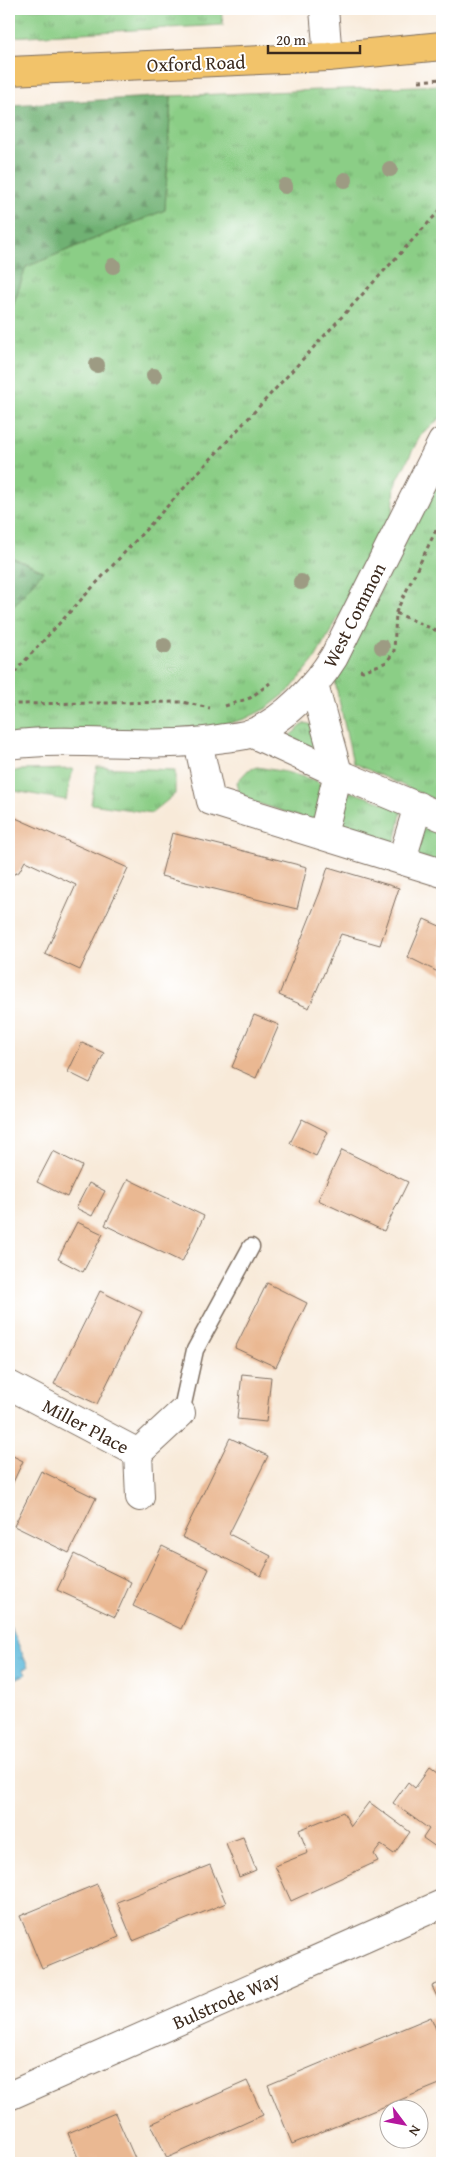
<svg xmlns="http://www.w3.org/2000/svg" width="451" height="2172" viewBox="0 0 451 2172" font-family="'Gentium Book Plus',serif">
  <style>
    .grass { fill: url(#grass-tufts); stroke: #637c52 }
    .forest { fill: url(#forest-firs); stroke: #566e48 }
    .water { fill: url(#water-ripples); stroke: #4c727c }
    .building { fill: #eab892 }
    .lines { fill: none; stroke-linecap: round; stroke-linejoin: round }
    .lane-casing { stroke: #7d6d5f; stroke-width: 19 }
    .street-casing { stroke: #7d6d5f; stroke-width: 30 }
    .primary-casing { stroke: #7d6d5f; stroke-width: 30 }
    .path { stroke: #7d6d5f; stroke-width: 3; stroke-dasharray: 4 4; stroke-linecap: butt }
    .lane { stroke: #fff; stroke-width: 16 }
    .street { stroke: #fff; stroke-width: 28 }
    .primary { stroke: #f2c36a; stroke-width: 28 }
    .tree { fill: #9d9b83 }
    .labels { text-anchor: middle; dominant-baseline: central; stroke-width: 4; stroke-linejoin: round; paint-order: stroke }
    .street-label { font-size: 19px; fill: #3b2a1e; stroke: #fff }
  </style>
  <defs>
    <pattern id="grass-tufts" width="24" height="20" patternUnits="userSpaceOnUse" patternTransform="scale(1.25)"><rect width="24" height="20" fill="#8bce86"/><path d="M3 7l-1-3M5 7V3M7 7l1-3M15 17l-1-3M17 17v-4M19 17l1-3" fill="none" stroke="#73a76d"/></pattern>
    <pattern id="forest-firs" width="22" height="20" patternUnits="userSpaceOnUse" patternTransform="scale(1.25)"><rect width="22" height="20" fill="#70b173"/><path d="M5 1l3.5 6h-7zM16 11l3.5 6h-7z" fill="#5d905e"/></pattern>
    <pattern id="water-ripples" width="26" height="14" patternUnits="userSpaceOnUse" patternTransform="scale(1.25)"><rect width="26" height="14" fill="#5db9db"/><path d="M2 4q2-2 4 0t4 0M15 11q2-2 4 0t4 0" fill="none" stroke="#4e97b1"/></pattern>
  </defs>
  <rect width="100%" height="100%" fill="#fff"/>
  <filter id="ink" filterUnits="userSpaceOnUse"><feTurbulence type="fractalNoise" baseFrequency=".02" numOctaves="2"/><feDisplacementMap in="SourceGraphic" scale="10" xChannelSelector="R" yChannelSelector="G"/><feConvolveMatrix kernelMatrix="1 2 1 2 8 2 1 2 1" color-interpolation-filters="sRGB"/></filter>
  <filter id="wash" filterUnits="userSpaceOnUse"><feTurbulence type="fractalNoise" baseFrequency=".0096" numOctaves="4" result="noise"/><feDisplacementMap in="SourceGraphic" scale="20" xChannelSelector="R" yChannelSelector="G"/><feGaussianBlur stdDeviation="1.12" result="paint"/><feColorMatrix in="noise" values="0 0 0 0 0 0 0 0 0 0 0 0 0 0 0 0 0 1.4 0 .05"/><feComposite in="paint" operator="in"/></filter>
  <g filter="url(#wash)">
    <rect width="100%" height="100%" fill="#f8ead9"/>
    <!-- grass -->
    <g class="grass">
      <polygon points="9,9 221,9 223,25 9,37"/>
      <polygon points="442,85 442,417 421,434 395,485 392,525 314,660 290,690 267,708 245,719 193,733 9,738 9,611 42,571 9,556 9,318 26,267 165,210 171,96"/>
      <polygon points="442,466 442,803 353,763 335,682"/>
      <polygon points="305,723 312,725 320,751 288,737"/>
      <polygon points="97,767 175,770 175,794 152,813 91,804"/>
      <path d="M257 767 286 772 317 781C327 789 323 803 321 814L310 820 244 799 239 792 237 782 248 770Z"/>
      <polygon points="73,769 66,800 9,790 9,773 19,770"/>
      <polygon points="346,790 402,809 395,844 341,832 337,820"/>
      <polygon points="423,819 442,826 442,869 413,856"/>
    </g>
    <!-- forest -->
    <g class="forest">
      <polygon points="171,96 165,210 26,267 9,318 9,105"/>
      <polygon points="9,556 43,571 9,611"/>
    </g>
    <!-- water -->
    <polygon class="water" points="11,1627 28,1667 23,1669 26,1674 13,1680 9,1670 9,1629"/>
    <g id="blocks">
      <!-- building -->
      <g class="building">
        <polygon points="9,815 128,868 80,970 45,954 76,885 25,861 19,872 9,876"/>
        <polygon points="172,833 307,867 297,909 161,876"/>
        <polygon points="328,867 399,888 380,945 341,934 309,1008 279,995 320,892"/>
        <polygon points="424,919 442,927 442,974 408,957"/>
        <polygon points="254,1015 279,1025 256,1078 232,1067"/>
        <polygon points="82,1043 104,1053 90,1083 68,1072"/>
        <polygon points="302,1119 328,1132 316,1156 290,1143"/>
        <polygon points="342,1150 408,1182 384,1231 318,1200"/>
        <polygon points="53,1151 82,1166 67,1197 37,1182"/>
        <polygon points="128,1179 204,1216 182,1262 105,1225"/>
        <polygon points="89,1183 105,1191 92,1216 76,1208"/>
        <polygon points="77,1222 103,1234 83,1272 58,1259"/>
        <polygon points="267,1283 307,1303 276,1367 235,1348"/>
        <polygon points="100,1291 142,1312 97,1404 54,1384"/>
        <polygon points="242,1374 271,1377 266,1422 237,1419"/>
        <polygon points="230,1438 268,1456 229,1534 271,1556 261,1576 182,1537"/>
        <polygon points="9,1454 23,1461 9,1491"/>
        <polygon points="41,1471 96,1498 69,1553 14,1526"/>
        <polygon points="162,1546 209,1569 181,1629 133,1606"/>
        <polygon points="74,1554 131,1582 115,1617 57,1590"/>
        <polygon points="442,1764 442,1847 440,1850 423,1838 429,1829 393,1803 408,1782 415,1788 429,1769 436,1774"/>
        <polygon points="369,1802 410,1832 394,1854 381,1845 374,1854 378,1861 291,1901 275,1866 308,1853 299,1830 343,1812 351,1826"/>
        <polygon points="243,1837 256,1870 239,1877 226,1843"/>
        <polygon points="210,1865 226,1903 133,1941 117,1902"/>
        <polygon points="97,1884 119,1937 42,1969 20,1916"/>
        <polygon points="442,1982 442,2008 432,1986"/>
        <polygon points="431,2017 442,2044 442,2083 292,2144 268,2085"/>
        <polygon points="247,2081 263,2115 167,2158 151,2124"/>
        <polygon points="115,2113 137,2163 80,2163 68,2133"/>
      </g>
    </g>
  </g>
  <g filter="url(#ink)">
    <use href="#blocks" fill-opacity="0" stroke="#7d6d5f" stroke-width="1"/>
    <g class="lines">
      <defs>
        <polyline id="lane" points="181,1413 195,1350 251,1247"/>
        <g id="street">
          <polyline points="324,9 328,57"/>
          <polyline points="314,685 338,773 442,817"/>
          <polyline points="251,733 338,773 323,835"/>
          <polyline points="198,742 211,801 442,873"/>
          <path d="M9 745C78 736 149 750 218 739 228 737 242 737 252 733 284 720 316 686 334 657L442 442"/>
          <polyline points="402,859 418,806"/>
          <polyline points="9,1385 138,1453 181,1413"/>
          <polyline points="138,1453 140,1497"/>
          <polyline points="9,2096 442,1904"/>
        </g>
        <polyline id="primary" points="9,71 328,57 442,46"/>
      </defs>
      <!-- lane casing -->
      <use href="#lane" class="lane-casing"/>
      <!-- street casing -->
      <use href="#street" class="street-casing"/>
      <!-- primary casing -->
      <use href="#primary" class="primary-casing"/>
      <!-- path -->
      <g class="path">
        <polyline points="419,81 442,79"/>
        <polyline points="396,613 442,633"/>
        <polyline points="360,670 363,671 387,662 394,651 396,612 442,518"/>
        <polyline points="9,678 442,208"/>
        <polyline points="9,706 16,704 182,702 210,708"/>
        <polyline points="225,706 250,698 270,683"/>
      </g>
      <!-- lane -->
      <use href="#lane" class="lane"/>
      <!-- street -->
      <use href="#street" class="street"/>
      <!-- primary -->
      <use href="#primary" class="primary"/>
    </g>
    <!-- trees -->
    <g class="tree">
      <circle cx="390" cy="169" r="8"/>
      <circle cx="345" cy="180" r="8"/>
      <circle cx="285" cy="186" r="8"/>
      <circle cx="113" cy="266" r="8"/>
      <circle cx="97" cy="365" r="8"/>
      <circle cx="154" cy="376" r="8"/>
      <circle cx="301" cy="582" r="8"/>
      <circle cx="164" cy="646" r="8"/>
      <circle cx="382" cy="647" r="8"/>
    </g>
  </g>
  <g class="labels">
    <!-- street labels -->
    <g class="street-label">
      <text transform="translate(196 63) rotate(-2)">Oxford Road</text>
      <text transform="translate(354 615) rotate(-63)">West Common</text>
      <text transform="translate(86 1426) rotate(28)">Miller Place</text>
      <text transform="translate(226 2000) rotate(-24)">Bulstrode Way</text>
    </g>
  </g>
  <!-- margin -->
  <rect width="451" height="2172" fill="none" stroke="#fff" stroke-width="30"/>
  <!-- north arrow -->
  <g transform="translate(404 2124) rotate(122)"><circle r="24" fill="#ffffff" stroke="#b1aaa5"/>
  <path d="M0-4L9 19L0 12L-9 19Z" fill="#b5179e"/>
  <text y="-8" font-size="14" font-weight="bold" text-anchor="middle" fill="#3b2a1e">N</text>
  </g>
  <!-- scale -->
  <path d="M268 45v8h92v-8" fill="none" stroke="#3b2a1e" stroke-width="2.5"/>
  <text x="276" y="45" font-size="15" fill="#3b2a1e" stroke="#ffffff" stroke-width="4" paint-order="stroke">20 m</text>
</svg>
